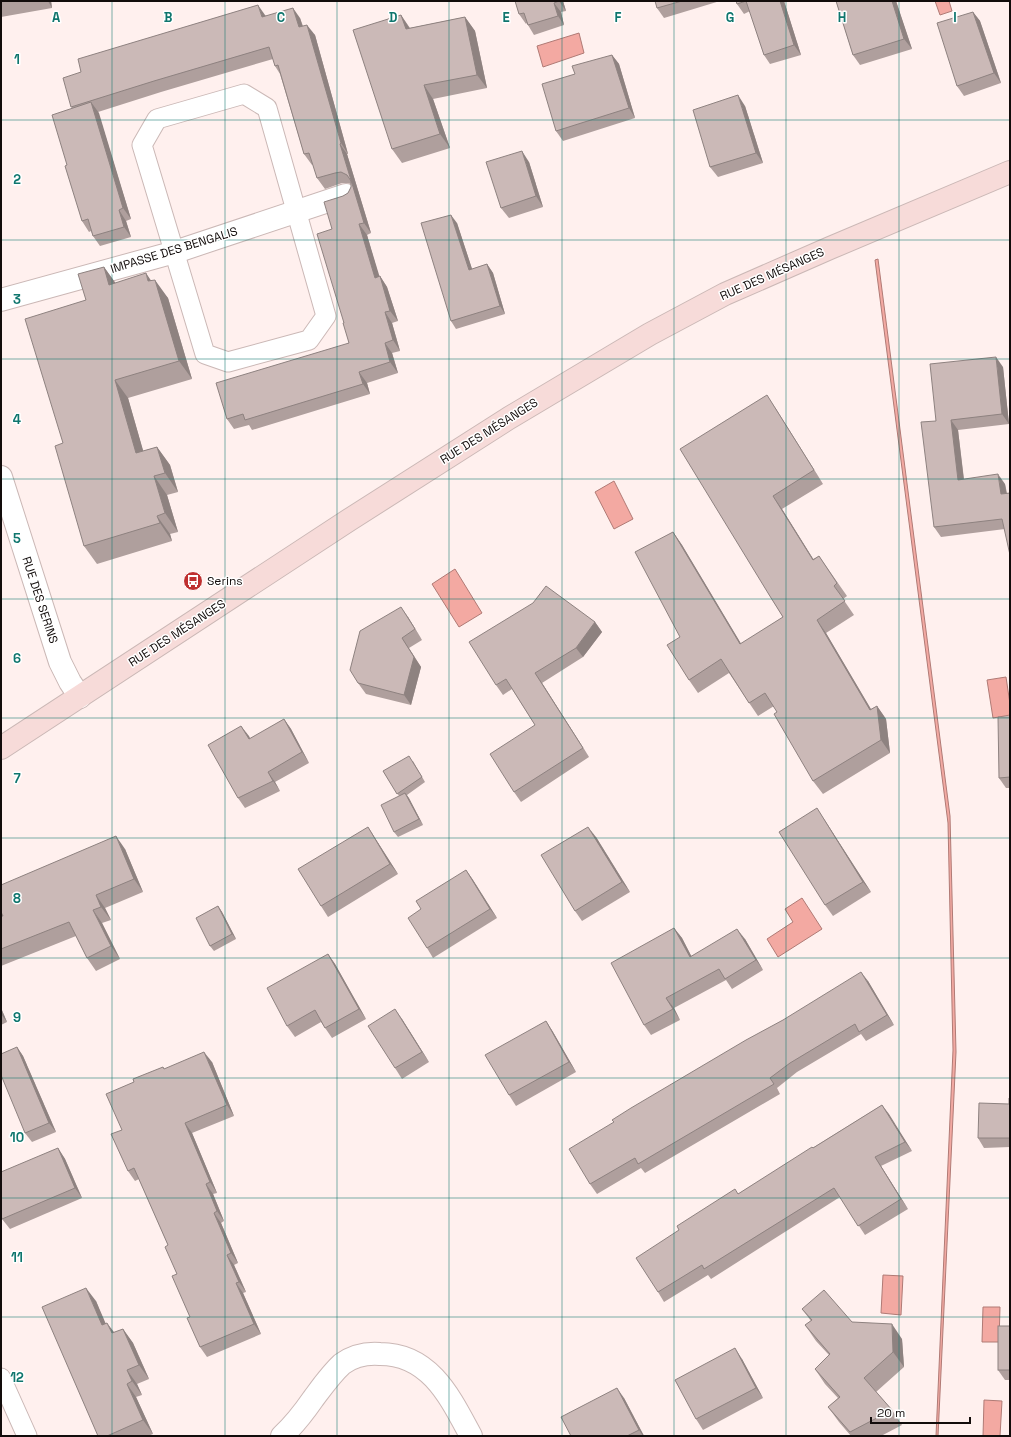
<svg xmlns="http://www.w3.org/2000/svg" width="1011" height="1437" viewBox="0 0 1011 1437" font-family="'Space Grotesk',sans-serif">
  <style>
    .water { fill: #f3a9a2; stroke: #b07a75 }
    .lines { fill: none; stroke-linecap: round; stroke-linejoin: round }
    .lane-casing { stroke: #cbb8b6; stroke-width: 21 }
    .street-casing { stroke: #cbb8b6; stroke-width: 24 }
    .secondary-casing { stroke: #cbb8b6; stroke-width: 24 }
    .lane { stroke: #fff; stroke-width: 19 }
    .street { stroke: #fff; stroke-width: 22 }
    .secondary { stroke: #f7dbd9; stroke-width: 22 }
    .wall { fill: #af9f9d }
    .shaded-wall { fill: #8e8280 }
    .building { fill: #cbb9b7; stroke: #8e8280 }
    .grid { fill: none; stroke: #0f766e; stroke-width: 1; stroke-opacity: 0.55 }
    .labels { text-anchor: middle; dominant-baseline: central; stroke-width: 3; stroke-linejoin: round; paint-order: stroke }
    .street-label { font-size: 12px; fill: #120c0b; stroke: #fff }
    .poi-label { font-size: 12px; fill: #120c0b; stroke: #fff; text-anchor: start }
    .grid-label { font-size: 13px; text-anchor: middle; font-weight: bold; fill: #0f766e; stroke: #fff; stroke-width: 3; stroke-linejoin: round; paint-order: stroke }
  </style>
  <rect width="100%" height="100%" fill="#fff0ee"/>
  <!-- water -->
  <g class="water">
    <polygon points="935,1 949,1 952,11 940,15"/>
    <polygon points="579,33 584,53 543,67 537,46"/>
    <polygon points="878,259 950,816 956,1052 938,1436 936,1436 953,1050 948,823 875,260"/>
    <polygon points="614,481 633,519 614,529 595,492"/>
    <polygon points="455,569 482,613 459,627 432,584"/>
    <polygon points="1006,677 1010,704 1010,715 993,718 987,680"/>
    <polygon points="802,898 822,929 778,957 767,939 793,922 785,909"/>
    <polygon points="883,1275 903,1276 901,1315 881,1313"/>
    <polygon points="983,1307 1000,1307 999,1342 982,1342"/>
    <polygon points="984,1400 1002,1401 1000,1436 983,1436"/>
  </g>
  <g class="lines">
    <defs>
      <g id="lane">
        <polygon points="244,94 267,108 326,316 309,340 228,362 205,354 142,145 157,119"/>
        <polyline points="1,1378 27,1436"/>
      </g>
      <g id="street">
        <polyline points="1,300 175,252 346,195"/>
        <polyline points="1,477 60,662 70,682 80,697"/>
        <path d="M282 1436C294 1425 304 1412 313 1399 322 1387 331 1374 342 1364 353 1356 367 1353 380 1354 430 1354 450 1397 471 1436"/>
      </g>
      <polyline id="secondary" points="1,748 349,520 509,418 650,334 725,294 830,248 1010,172"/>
    </defs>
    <!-- lane casing -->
    <use href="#lane" class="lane-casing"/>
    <!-- street casing -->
    <use href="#street" class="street-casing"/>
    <!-- secondary casing -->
    <use href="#secondary" class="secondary-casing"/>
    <!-- lane -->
    <use href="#lane" class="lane"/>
    <!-- street -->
    <use href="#street" class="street"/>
    <!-- secondary -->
    <use href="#secondary" class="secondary"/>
  </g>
  <!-- wall -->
  <g class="wall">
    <polygon points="1,1 51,1 52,8 1,17"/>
    <polygon points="515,1 563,1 566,11 561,12 564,25 534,35 528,25 527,23 526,24 519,14"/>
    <polygon points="655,1 720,1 664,18 657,8"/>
    <polygon points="736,1 784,1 801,55 770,64 764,55 750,11 744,14 737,4"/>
    <polygon points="836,1 896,1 912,49 860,65 853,55"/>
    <polygon points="973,12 980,21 1001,83 964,96 957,86"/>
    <polygon points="265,15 266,16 300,18 303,26 315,35 348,154 347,154 371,233 367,235 379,277 380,276 387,287 398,321 392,323 400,351 392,353 398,373 367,383 370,394 252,430 249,425 234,429 227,419 349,343 344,323 332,229 343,196 348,193 351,187 351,184 348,183 342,183 325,189 317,178 313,164 312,165 304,154 280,74 275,66 273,59 161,92 98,112 131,219 126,221 131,237 100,246 93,236 91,231 89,232 82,221 67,165 72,108 71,107"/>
    <polygon points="401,15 410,28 465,17 475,31 487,88 433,99 450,148 402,163 392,149"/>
    <polygon points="612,55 619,64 635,118 563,141 556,131 575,74"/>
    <polygon points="745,106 763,163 718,177 710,167"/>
    <polygon points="529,162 543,207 509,218 501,208"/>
    <polygon points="457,223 472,269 487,264 493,273 505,314 456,329 451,321"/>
    <polygon points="104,267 115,283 151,281 168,298 192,379 128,398 143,451 157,447 170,465 178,492 167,495 178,532 170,534 172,541 97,564 84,546 63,443 86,300"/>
    <polygon points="1003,367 1009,424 958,430 964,479 1005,484 1007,493 1005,529 941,537 934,527 936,421"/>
    <polygon points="776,409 823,484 782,509 813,559 819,556 847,596 843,599 854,615 826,633 871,709 877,706 886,719 890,753 823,794 813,781 774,706 758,716 729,673 698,693 689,680 680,637 673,532 682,545 741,644 783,617 768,593"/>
    <polygon points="408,617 422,640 409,648 421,667 411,705 366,694 358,683"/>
    <polygon points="595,622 602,632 583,657 542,683 589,757 521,802 514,792 535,725 512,689 503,695 496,685"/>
    <polygon points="1010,717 1010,788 1006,788 999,778"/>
    <polygon points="284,719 291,729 309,763 275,782 280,791 245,808 238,798 241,726 250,739"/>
    <polygon points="413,761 425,782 407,795 423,825 398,837 394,832 399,796 383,771"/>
    <polygon points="824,819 871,892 833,916 825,905"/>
    <polygon points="368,827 375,838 398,874 328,917 321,906"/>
    <polygon points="596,837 630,892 582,921 575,911"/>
    <polygon points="125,849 143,892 105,908 111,920 102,923 120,959 96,971 87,958 76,936 1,966 1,916"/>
    <polygon points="466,870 473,880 497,918 433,958 427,948 421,909"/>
    <polygon points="218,906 222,912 236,939 214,951 210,946"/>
    <polygon points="674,928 682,938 691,956 745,939 763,970 732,989 726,980 674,1008 680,1020 651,1035 644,1025"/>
    <polygon points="328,954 335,964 366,1019 332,1038 321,1022 295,1037 287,1026"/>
    <polygon points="868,981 894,1025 866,1041 861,1034 797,1072 777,1088 780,1094 645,1173 641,1168 597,1194 590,1184"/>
    <polygon points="1,1008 7,1022 1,1025"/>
    <polygon points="402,1019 429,1062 402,1079 395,1068"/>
    <polygon points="546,1021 553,1032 576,1072 516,1106 509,1095"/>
    <polygon points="17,1047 23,1056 56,1132 32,1142 25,1133"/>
    <polygon points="212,1062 234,1116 192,1133 217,1193 213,1194 224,1221 221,1223 238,1263 234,1265 246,1292 243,1293 261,1334 207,1357 200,1347 168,1245 139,1179 135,1181 128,1171 122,1130 134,1082 163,1067 164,1069"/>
    <polygon points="1010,1098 1010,1147 984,1148 978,1138 1009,1104"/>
    <polygon points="882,1105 912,1151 881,1166 908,1209 865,1235 840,1197 711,1279 708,1275 664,1302 658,1292 738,1194"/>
    <polygon points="58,1148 65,1159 82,1198 10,1229 2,1219"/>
    <polygon points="96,1301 105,1324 114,1333 123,1329 133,1343 149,1379 137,1384 142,1395 136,1397 153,1434 148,1436 98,1436"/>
    <polygon points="802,1309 852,1322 902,1339 904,1367 876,1392 892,1410 902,1425 881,1436 851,1436 839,1422 828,1407 838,1398 825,1384 815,1369 829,1355 816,1341 805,1325 811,1321"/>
    <polygon points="1010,1326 1010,1380 1005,1380 998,1370"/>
    <polygon points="742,1359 763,1398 703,1430 696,1419"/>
    <polygon points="624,1398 644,1436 571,1436"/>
  </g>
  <!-- shaded-wall -->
  <g class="shaded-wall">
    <polygon points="48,1 51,1 52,8"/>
    <polygon points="559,1 563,1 566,11"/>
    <polygon points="780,1 784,1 801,55 794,45"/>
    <polygon points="892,1 896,1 912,49 904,39"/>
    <polygon points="554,3 561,12 564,25 558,16"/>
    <polygon points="258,5 265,15 269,28 262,17"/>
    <polygon points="293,8 300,18 306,38 299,27"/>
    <polygon points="973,12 980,21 1001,83 994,73"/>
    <polygon points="401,15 410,29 406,29"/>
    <polygon points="465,17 475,31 487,88 477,75"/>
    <polygon points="307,25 315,35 348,154 341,143"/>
    <polygon points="612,55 619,64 635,118 629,108"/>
    <polygon points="424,85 433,99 450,148 440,134"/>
    <polygon points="738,95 745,106 763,163 756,153"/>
    <polygon points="91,102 99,113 131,219 123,208"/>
    <polygon points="340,144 347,154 371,233 364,223"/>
    <polygon points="522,151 529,162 543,207 536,196"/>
    <polygon points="119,210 126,221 131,237 124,227"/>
    <polygon points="451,215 457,223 475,278 469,270"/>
    <polygon points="359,224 367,235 383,288 375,278"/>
    <polygon points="487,264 493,273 505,314 500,306"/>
    <polygon points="104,267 117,285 109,285"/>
    <polygon points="146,273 158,291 155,280 168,298 192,379 179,361 148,281"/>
    <polygon points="380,276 387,287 398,321 390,311"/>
    <polygon points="385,312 392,323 400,351 393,340"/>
    <polygon points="385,343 392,353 398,373 390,362"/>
    <polygon points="996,357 1003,367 1009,424 1002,414"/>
    <polygon points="359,372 367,383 370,394 363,384"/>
    <polygon points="115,380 128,398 149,471 136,453"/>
    <polygon points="767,395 776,409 823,484 814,470"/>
    <polygon points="951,420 958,430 965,490 958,480"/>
    <polygon points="157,447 170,465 178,492 165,473"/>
    <polygon points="998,474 1005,484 1008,504 1001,494"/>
    <polygon points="154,476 167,495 178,532 165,513"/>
    <polygon points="773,496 782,509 822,573 813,560"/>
    <polygon points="157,516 170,534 172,541 160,523"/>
    <polygon points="673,532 682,545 749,657 740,644"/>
    <polygon points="401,607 408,617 422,640"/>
    <polygon points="817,620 826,633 879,723 877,706 886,719 890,753 881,740 870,710"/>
    <polygon points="595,622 602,632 583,657 576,648"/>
    <polygon points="402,638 421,667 411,705 404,695"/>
    <polygon points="535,673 542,683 589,757 583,748"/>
    <polygon points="284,719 291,729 309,763 302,752"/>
    <polygon points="241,726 249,736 256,750 249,739"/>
    <polygon points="268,772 275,782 280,791 273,781"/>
    <polygon points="405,793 409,798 423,825 419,819"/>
    <polygon points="817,808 824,819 871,892 863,882"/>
    <polygon points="368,827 375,838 398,874 390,864"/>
    <polygon points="588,827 596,837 630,892 622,882"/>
    <polygon points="116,836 125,849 143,892 134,879"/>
    <polygon points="466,870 473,880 497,918 490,909"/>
    <polygon points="96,895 105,908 111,920 101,907"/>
    <polygon points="218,906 222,912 236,939 232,934"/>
    <polygon points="93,910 102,923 120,959 111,946"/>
    <polygon points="674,928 682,938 697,967 690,957"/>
    <polygon points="737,929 745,939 763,970 756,960"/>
    <polygon points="328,954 335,964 366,1019 359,1009"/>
    <polygon points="861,972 868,981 894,1025 887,1015"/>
    <polygon points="666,998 674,1008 680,1020"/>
    <polygon points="1,1008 7,1022 1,1014"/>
    <polygon points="395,1009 402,1019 429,1062 422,1052"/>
    <polygon points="546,1021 553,1032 576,1072 569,1062"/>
    <polygon points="17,1047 23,1056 56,1132 49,1123"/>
    <polygon points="204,1052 212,1062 234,1116 227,1105"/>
    <polygon points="882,1105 889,1114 912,1151 905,1142"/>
    <polygon points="185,1123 192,1133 217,1193 210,1182"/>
    <polygon points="58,1148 65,1159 82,1198 75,1188"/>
    <polygon points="875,1157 881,1166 908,1209 901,1199"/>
    <polygon points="206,1184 213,1194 224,1221 217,1211"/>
    <polygon points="214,1213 221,1223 238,1263 231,1253"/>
    <polygon points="227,1255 234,1265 246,1292 239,1282"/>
    <polygon points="236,1283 243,1293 261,1334 254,1324"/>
    <polygon points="86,1288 96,1301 112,1338 102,1325"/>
    <polygon points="107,1323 117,1336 112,1333"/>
    <polygon points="892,1324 902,1339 904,1367 893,1352"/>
    <polygon points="123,1329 133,1343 149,1379 139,1365"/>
    <polygon points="735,1348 742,1359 763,1398 756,1388"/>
    <polygon points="127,1370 137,1384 142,1395 132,1381"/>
    <polygon points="127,1384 136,1397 153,1434 143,1420"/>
    <polygon points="617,1388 624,1398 644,1436 643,1436 639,1430"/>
  </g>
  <!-- building -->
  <g class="building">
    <polygon points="515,1 559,1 554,3 558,16 528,25 524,13 519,14"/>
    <polygon points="655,1 682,1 657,8"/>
    <polygon points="736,1 746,1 737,4"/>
    <polygon points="746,1 780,1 794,45 764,55"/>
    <polygon points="836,1 892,1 904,39 853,55"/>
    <polygon points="258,5 262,17 293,8 299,27 307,25 341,143 340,144 364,223 359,224 375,278 380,276 390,311 385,312 393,340 385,343 390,362 359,372 363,384 245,420 243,414 227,419 216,383 349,343 343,323 344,323 317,234 332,229 324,202 343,196 348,193 351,187 351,181 347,175 341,172 335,173 317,178 309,153 304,154 278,65 275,66 269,47 154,81 71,107 63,78 81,72 78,59"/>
    <polygon points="973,12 994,73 957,86 937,23"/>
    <polygon points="401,15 406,29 465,17 477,75 424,85 440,134 392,149 353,30"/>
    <polygon points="612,55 629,108 556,131 542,84 575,74 572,66"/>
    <polygon points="738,95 756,153 710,167 693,110"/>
    <polygon points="91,102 123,208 119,210 124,227 93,236 88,219 82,221 65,166 67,165 52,115"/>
    <polygon points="522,151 536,196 501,208 486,162"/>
    <polygon points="451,215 469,270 487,264 500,306 451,321 421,223"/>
    <polygon points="104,267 109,285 146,273 148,281 155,280 179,361 115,380 136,453 157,447 165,473 154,476 165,513 157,516 160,523 84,546 55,446 63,443 25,319 86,300 78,274"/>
    <polygon points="996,357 1002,414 951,420 958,480 998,474 1001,494 1010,493 1010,555 1002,519 934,527 921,422 936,421 930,364"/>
    <polygon points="767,395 814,470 773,496 813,560 819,556 837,583 834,586 845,601 817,620 870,710 877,706 881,740 813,781 774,714 777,712 765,693 749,703 721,659 689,680 667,645 680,637 635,552 673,532 740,644 783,617 768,593 680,449"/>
    <polygon points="546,586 595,622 576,648 535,673 583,748 514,792 490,754 535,725 506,679 496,685 469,642 533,603"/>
    <polygon points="401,607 415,629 402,638 414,657 404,695 358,683 350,670 360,631"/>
    <polygon points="998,717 1010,717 1010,777 999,778"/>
    <polygon points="284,719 302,752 268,772 273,781 238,798 208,745 241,726 249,739"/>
    <polygon points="409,756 422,777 397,794 383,771"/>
    <polygon points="405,793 419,819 394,832 381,805"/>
    <polygon points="817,808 863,882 825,905 779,832"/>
    <polygon points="368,827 390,864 321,906 298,869"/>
    <polygon points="588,827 622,882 575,911 541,855"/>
    <polygon points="116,836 134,879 96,895 101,907 93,910 111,946 87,958 69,922 1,949 1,916 3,916 1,912 1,885"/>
    <polygon points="466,870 490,909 427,948 408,918 421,909 416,901"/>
    <polygon points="218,906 232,934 210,946 196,918"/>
    <polygon points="674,928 690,957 737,929 756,960 725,979 719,969 666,998 673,1009 644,1025 611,963"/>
    <polygon points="328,954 359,1009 325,1028 315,1010 287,1026 267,988"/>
    <polygon points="861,972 887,1015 859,1032 855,1024 790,1063 770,1078 774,1084 638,1164 635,1158 590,1184 569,1149 614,1122 612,1120 631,1108 746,1040 783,1020"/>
    <polygon points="395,1009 422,1052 395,1068 368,1026"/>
    <polygon points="546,1021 569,1062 509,1095 485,1055"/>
    <polygon points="17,1047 49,1123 25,1133 1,1075 1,1054"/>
    <polygon points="204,1052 227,1105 185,1123 210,1182 206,1184 217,1211 214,1213 231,1253 227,1255 239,1282 236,1283 254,1324 200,1347 187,1318 190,1317 172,1276 177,1274 165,1247 168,1245 134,1168 128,1171 111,1134 122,1130 106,1094 134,1082 133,1079 163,1067 164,1069"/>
    <polygon points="1009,1098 1010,1098 1010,1138 978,1138 979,1103 1009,1104"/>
    <polygon points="882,1105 905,1142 875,1157 901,1199 858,1226 834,1188 704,1269 702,1265 658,1292 636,1258 679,1230 677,1226 735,1189 738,1194 812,1147 813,1148"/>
    <polygon points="58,1148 75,1188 2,1219 1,1215 1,1172"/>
    <polygon points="86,1288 102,1325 107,1323 112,1333 123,1329 139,1365 127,1370 132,1381 127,1384 143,1420 107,1436 98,1436 42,1307"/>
    <polygon points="824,1290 852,1322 892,1324 893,1352 864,1378 892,1410 850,1432 828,1407 840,1397 815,1369 830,1354 805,1325 812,1320 802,1309"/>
    <rect x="998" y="1326" width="12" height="44"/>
    <polygon points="735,1348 756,1388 696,1419 675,1380"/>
    <polygon points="617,1388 639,1430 627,1436 571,1436 561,1417"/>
  </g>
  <!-- grid -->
  <path class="grid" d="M112 1V1436M225 1V1436M337 1V1436M449 1V1436M562 1V1436M674 1V1436M786 1V1436M899 1V1436M1 120H1010M1 240H1010M1 359H1010M1 479H1010M1 599H1010M1 718H1010M1 838H1010M1 958H1010M1 1078H1010M1 1198H1010M1 1317H1010"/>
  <!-- icons -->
  <defs>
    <symbol id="bus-disc" viewBox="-11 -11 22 22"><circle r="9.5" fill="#bf3030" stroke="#fff"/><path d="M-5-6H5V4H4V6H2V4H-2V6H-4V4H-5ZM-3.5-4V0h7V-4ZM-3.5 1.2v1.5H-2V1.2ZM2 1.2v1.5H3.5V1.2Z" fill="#fff"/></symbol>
  </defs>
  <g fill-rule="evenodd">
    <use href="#bus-disc" x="182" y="570" width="22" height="22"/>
  </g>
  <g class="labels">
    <!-- street labels -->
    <g class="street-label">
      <text transform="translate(174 250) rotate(-17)">IMPASSE DES BENGALIS</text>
      <text transform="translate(772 274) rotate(-24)">RUE DES MÉSANGES</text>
      <text transform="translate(489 431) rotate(-32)">RUE DES MÉSANGES</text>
      <text transform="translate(40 600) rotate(72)">RUE DES SERINS</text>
      <text transform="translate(177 633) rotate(-33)">RUE DES MÉSANGES</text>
    </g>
    <!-- poi labels -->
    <g class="poi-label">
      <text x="207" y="581">Serins</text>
    </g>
  </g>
  <g class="grid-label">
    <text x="56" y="22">A</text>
    <text x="168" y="22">B</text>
    <text x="281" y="22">C</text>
    <text x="393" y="22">D</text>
    <text x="506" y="22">E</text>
    <text x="618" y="22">F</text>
    <text x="730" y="22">G</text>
    <text x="842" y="22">H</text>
    <text x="955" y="22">I</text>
    <text x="17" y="64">1</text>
    <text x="17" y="184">2</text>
    <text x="17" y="304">3</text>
    <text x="17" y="424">4</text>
    <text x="17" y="543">5</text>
    <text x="17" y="663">6</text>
    <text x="17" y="783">7</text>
    <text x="17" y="903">8</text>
    <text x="17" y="1022">9</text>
    <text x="17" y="1142">10</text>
    <text x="17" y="1262">11</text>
    <text x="17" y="1382">12</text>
  </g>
  <!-- border -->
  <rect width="1011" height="1437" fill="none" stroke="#120c0b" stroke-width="4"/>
  <!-- scale -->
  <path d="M871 1417v6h99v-6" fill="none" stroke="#120c0b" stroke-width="2"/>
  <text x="877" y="1417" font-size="12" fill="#120c0b" stroke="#ffffff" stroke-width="3" paint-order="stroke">20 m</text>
</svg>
